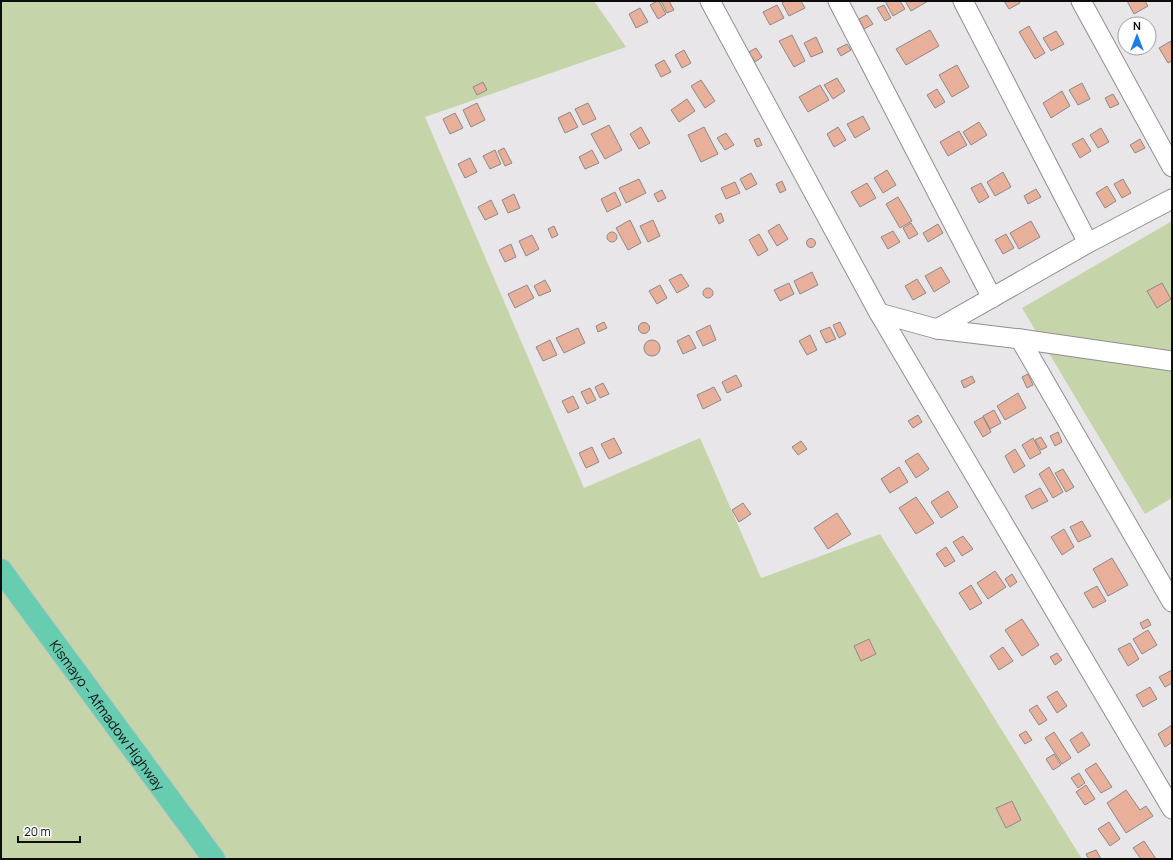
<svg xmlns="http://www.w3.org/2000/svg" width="1173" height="860" viewBox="0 0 1173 860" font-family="Manrope,sans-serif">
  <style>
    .green { fill: #c5d5a9 }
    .building { fill: #e8af9a; stroke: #8c8988 }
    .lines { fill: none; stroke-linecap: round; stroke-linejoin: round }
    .minor-casing { stroke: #908e90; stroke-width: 21 }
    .primary-casing { stroke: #c5c5c5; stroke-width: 24 }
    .minor { stroke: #fff; stroke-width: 19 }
    .primary { stroke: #68cdb0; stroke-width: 22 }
    .labels { text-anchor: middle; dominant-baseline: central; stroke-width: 4; stroke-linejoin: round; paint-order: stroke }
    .street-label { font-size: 14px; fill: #0e0d0e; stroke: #fff }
  </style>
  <rect width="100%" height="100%" fill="#e8e6e8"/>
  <!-- green -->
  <g class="green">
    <polygon points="1,1 594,1 626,47 425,117 584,488 700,438 761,578 880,534 1082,859 1,859"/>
    <polygon points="1172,221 1172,498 1145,514 1022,308"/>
  </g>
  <!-- building -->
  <g class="building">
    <polygon points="657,1 659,1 666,14 658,19 650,5"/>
    <polygon points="661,1 669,1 674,10 667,13"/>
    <polygon points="785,1 801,1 805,8 789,16 782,3"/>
    <polygon points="885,1 900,1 905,9 893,16"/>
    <polygon points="905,1 928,1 911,11"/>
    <polygon points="1004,1 1019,1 1020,3 1009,9"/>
    <polygon points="1127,1 1145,1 1148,6 1134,14"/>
    <polygon points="777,5 784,18 770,25 763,12"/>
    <polygon points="884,5 891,18 885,21 877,8"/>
    <polygon points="640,8 648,22 636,28 629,14"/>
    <polygon points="867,15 873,24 864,29 859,19"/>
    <polygon points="1029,26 1045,53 1035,59 1019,32"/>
    <polygon points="930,30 939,46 906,65 896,49"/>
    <polygon points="1056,31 1064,44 1051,51 1043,38"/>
    <polygon points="792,35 805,61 794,67 779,41"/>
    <polygon points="816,37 823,52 811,57 804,43"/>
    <polygon points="1171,41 1172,61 1168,63 1159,48"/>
    <polygon points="847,44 851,50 841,56 837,49"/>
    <polygon points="756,48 762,57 755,62 749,52"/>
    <polygon points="684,50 691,63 682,68 675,55"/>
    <polygon points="664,60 671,72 661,77 655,65"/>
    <polygon points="957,65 969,87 952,97 939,75"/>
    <polygon points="837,78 845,91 833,99 824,85"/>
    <polygon points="701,80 715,101 705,108 691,86"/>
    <polygon points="483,82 487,90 477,95 473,87"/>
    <polygon points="1082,83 1090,99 1078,105 1069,90"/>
    <polygon points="820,85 829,100 808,112 799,97"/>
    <polygon points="937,89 945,102 935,108 927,95"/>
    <polygon points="1062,91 1070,106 1051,118 1043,103"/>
    <polygon points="1113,94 1119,104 1110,108 1105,98"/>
    <polygon points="687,99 695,111 679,122 671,110"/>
    <polygon points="477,103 485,120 471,127 463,110"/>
    <polygon points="588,103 596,119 583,125 575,109"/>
    <polygon points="570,112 578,127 565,133 558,118"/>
    <polygon points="455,113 463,128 450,134 443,119"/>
    <polygon points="863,116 870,129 855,138 847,124"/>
    <polygon points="979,122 987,135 971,145 963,132"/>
    <polygon points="609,125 622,150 605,159 591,134"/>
    <polygon points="641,127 650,143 639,149 630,134"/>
    <polygon points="704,127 718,154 701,162 688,135"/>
    <polygon points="838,127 846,140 834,147 827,134"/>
    <polygon points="1101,128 1109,142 1098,148 1090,135"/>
    <polygon points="959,131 967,145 948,156 940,142"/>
    <polygon points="726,133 734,145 725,150 717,138"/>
    <polygon points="759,138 762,145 757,147 754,140"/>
    <polygon points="1083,138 1091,151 1080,158 1072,144"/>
    <polygon points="1140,139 1145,148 1135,153 1130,145"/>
    <polygon points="504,148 512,163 505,166 498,151"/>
    <polygon points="495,150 501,164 490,169 483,156"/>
    <polygon points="592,150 599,163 585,169 579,157"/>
    <polygon points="470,158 477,172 465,178 458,164"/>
    <polygon points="887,170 896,185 883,193 874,178"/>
    <polygon points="1003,172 1011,187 995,196 987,182"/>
    <polygon points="751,173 757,184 746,190 740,179"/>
    <polygon points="639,179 646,193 626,203 619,188"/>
    <polygon points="1123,179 1131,193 1122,198 1114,184"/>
    <polygon points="782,181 786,190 780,193 776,184"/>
    <polygon points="735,182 740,193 726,199 721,188"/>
    <polygon points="867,183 876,198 860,207 851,192"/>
    <polygon points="981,183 989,197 979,203 971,188"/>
    <polygon points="1107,186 1116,201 1105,208 1096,193"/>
    <polygon points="1036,189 1041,197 1028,204 1024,196"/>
    <polygon points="662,190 666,198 658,202 654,194"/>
    <polygon points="615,192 621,205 607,212 601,199"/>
    <polygon points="514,194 520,208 508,213 502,200"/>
    <polygon points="898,197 912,221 900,228 886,204"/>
    <polygon points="491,200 498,214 485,220 478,207"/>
    <polygon points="721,213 724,221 719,224 715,216"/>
    <polygon points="630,220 641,243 628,250 616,228"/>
    <polygon points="653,220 660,236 648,242 640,226"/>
    <polygon points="1031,221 1040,237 1019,249 1010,233"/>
    <polygon points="911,223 918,234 909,239 903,228"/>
    <polygon points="779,224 788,239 777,246 768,231"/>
    <polygon points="938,224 943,233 928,242 923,233"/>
    <polygon points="554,226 558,235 552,238 548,229"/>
    <polygon points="893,231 900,242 888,249 881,237"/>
    <circle cx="612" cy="237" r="5"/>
    <polygon points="759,234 768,250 758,256 749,240"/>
    <polygon points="1006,234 1014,248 1003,254 995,240"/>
    <polygon points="532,235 539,249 526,256 519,241"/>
    <circle cx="811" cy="243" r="4.5"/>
    <polygon points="511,244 516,257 505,262 499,250"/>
    <polygon points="941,267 950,282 934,292 925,276"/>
    <polygon points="812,272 818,285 800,294 794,281"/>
    <polygon points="681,274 689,286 677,293 669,280"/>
    <polygon points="917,279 926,293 913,300 905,286"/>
    <polygon points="545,280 551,291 539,296 534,286"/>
    <polygon points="789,283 794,294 780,301 774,290"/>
    <polygon points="1162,283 1171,299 1157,308 1147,291"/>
    <polygon points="527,285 534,298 515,308 508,294"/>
    <polygon points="660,285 667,298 657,304 649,291"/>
    <circle cx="708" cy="293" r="5"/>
    <polygon points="604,322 607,328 598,332 596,326"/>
    <polygon points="840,322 846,334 839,338 833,325"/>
    <circle cx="644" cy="328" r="5.5"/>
    <polygon points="710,325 716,340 703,346 696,332"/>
    <polygon points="830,327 836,339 826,343 820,331"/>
    <polygon points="578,328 585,343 564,353 556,338"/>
    <polygon points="689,335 696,348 683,354 677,341"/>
    <polygon points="810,335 817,350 807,355 799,341"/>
    <polygon points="550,340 557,355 543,361 536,347"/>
    <circle cx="652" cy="348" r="8"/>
    <polygon points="1028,374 1033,385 1027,388 1022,377"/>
    <polygon points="736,375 742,386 727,393 722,382"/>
    <polygon points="972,376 975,382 964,388 961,381"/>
    <polygon points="603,383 609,394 600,398 595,387"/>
    <polygon points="714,387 721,400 703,409 697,395"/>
    <polygon points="590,388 596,400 587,404 581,392"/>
    <polygon points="1018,393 1026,408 1005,420 997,406"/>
    <polygon points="573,396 579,408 568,413 562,401"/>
    <polygon points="994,410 1001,423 990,429 983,416"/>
    <polygon points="918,415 922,422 913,428 908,421"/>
    <polygon points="983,417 991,432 983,437 974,422"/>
    <polygon points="1058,432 1062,442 1055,446 1050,436"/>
    <polygon points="1041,437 1047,447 1041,450 1035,440"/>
    <polygon points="614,438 622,453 609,459 601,444"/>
    <polygon points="1033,438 1041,453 1030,459 1022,445"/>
    <polygon points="801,441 807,449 798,455 792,447"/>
    <polygon points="592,447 599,462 586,468 579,453"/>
    <polygon points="1015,449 1025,466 1014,473 1005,456"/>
    <polygon points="918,453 929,469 916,478 905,461"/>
    <polygon points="899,467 908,482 890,493 881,479"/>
    <polygon points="1049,467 1063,492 1053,498 1039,474"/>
    <polygon points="1063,469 1074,487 1066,492 1055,473"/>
    <polygon points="1040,488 1048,501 1032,509 1025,496"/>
    <polygon points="948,491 958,507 941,518 931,502"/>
    <polygon points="916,497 934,523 916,534 899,508"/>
    <polygon points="743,503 751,514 739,522 732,510"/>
    <polygon points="837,513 851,534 828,549 814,528"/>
    <polygon points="1082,521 1091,536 1078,542 1070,527"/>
    <polygon points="1064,529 1074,547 1062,555 1051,537"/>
    <polygon points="963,536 973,549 962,556 953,542"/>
    <polygon points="946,547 955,561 945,567 936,554"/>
    <polygon points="1112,558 1128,585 1108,596 1093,569"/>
    <polygon points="995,571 1006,587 988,599 977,583"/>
    <polygon points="1012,574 1017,582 1010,587 1005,579"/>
    <polygon points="971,585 982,603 970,610 959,593"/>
    <polygon points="1097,586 1106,601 1093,608 1084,593"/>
    <polygon points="1022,619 1039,645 1022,656 1005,630"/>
    <polygon points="1148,619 1151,625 1143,629 1140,623"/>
    <polygon points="1148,630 1157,645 1142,654 1133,639"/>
    <polygon points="869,639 876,654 861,661 854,646"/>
    <polygon points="1130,643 1139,659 1128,666 1118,649"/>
    <polygon points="1003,647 1013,661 999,670 990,656"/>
    <polygon points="1057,653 1062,660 1055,665 1050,657"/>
    <polygon points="1172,670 1172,683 1165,687 1159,677"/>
    <polygon points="1150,687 1157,699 1143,707 1136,695"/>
    <polygon points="1057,691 1067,706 1057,713 1047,697"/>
    <polygon points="1037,705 1047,720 1039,725 1029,710"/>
    <polygon points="1172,725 1172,742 1165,747 1158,734"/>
    <polygon points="1026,731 1032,740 1025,744 1019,735"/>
    <polygon points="1054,732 1071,758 1062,764 1045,738"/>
    <polygon points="1082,732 1090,745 1078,753 1070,740"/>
    <polygon points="1054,754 1061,765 1053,770 1046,759"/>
    <polygon points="1096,763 1112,787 1101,793 1085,770"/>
    <polygon points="1079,773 1085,783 1078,788 1071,778"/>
    <polygon points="1086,785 1095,799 1085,805 1076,792"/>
    <polygon points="1126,790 1140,810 1146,806 1153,816 1126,833 1107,803"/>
    <polygon points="1012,801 1021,820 1006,828 996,808"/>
    <polygon points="1109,822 1120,839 1110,846 1098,829"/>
    <polygon points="1144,841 1156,859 1141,859 1133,848"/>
    <polygon points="1096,850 1101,859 1089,859 1086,854"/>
  </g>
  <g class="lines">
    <defs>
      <g id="minor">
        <polyline points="710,1 879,313 937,329 1020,339 1172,361"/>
        <polyline points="838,1 992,298"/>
        <polyline points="963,1 1088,243"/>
        <polyline points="1081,1 1172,167"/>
        <polyline points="879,313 1172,809"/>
        <polyline points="937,329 1088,243 1172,199"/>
        <polyline points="1020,339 1172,602"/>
      </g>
      <g id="primary">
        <path id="s1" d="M1 570 214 859"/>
      </g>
    </defs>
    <!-- minor casing -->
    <use href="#minor" class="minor-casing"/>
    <!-- primary casing -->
    <use href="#primary" class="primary-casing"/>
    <!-- minor -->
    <use href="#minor" class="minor"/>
    <!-- primary -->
    <use href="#primary" class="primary"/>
  </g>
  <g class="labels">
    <!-- street labels -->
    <g class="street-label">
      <text stroke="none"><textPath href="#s1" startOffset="180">Kismayo - Afmadow Highway</textPath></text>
    </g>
  </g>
  <!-- border -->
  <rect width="1173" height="860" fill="none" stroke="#0e0d0e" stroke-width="4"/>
  <!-- north arrow -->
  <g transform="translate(1137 36)"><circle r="19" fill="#ffffff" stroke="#9f9e9f"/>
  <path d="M0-3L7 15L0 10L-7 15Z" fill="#1d7de6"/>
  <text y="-6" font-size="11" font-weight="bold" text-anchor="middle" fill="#0e0d0e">N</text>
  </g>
  <!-- scale -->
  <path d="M18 836v6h62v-6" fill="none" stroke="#0e0d0e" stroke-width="2"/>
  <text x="24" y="836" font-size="12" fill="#0e0d0e" stroke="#ffffff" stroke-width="3" paint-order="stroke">20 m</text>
</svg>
